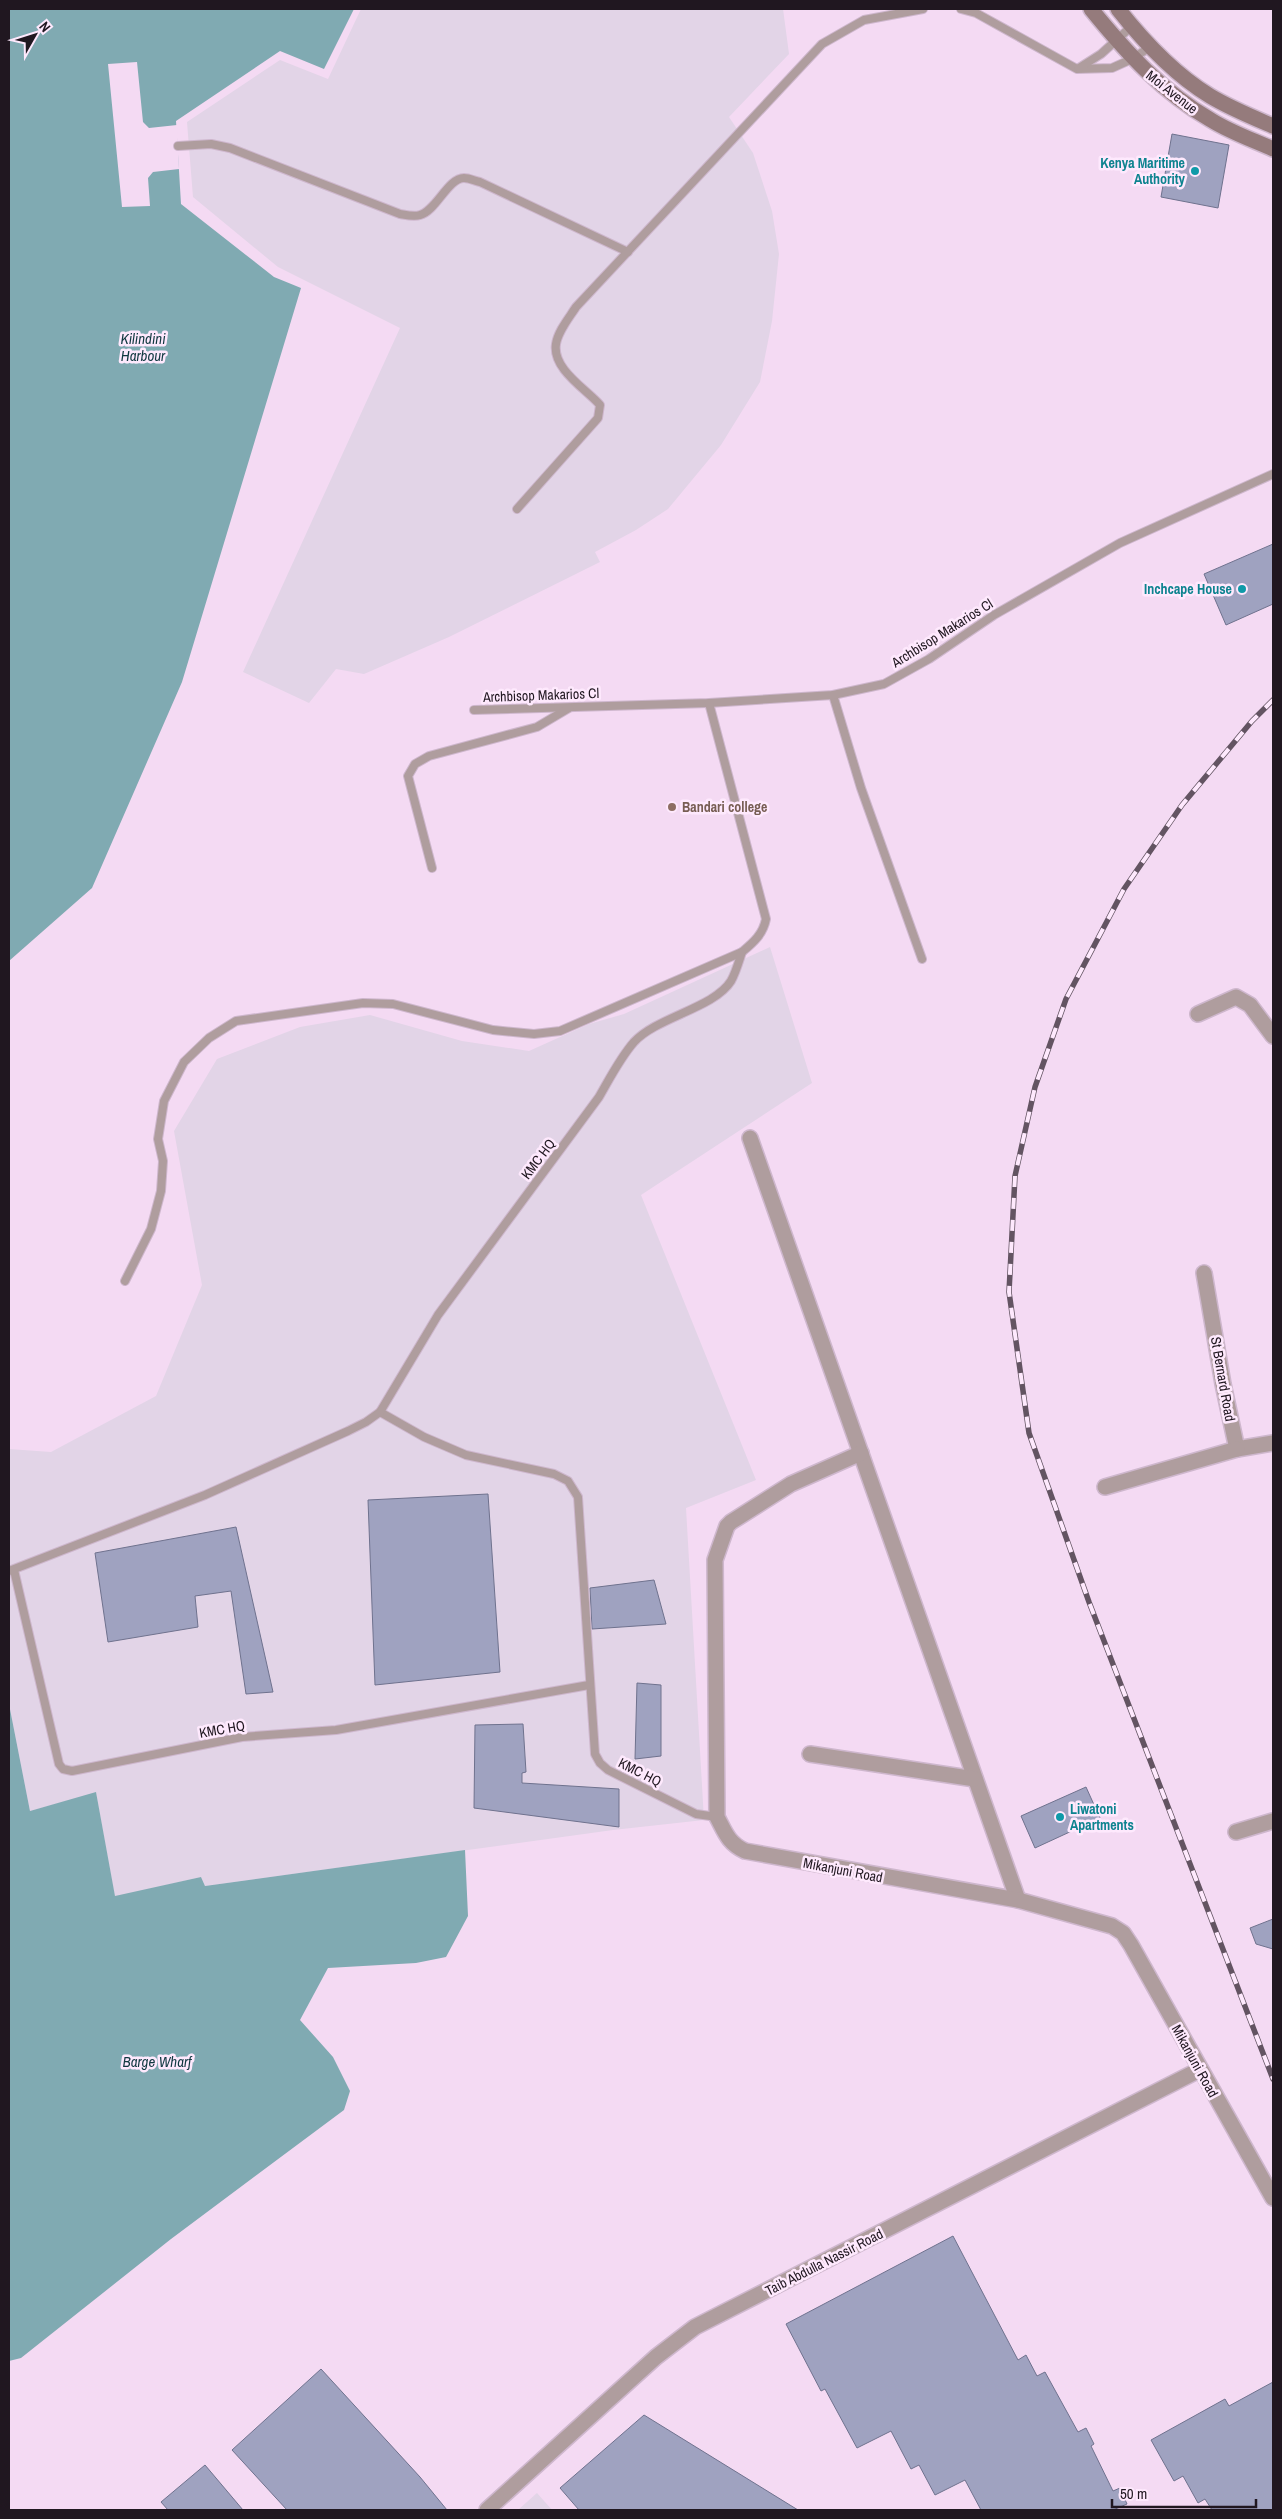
<svg xmlns="http://www.w3.org/2000/svg" width="1282" height="2519" viewBox="0 0 1282 2519" font-family="'Archivo Narrow',sans-serif">
  <style>
    .industrial { fill: #e2d4e7 }
    .water { fill: #80aab2 }
    .pier { fill: #f4daf3 }
    .building { fill: #9fa2c0; stroke: #6f728e }
    .lines { fill: none; stroke-linecap: round; stroke-linejoin: round }
    .service-casing { stroke: #ceb7cd; stroke-width: 10 }
    .minor-casing { stroke: #ceb7cd; stroke-width: 18 }
    .secondary-casing { stroke: #ceb7cd; stroke-width: 18 }
    .service { stroke: #af9d9e; stroke-width: 8 }
    .minor { stroke: #af9d9e; stroke-width: 15 }
    .secondary { stroke: #957b7c; stroke-width: 15 }
    .rail-casing { stroke: #635462; stroke-width: 5.5 }
    .rail { stroke: #fee9fd; stroke-width: 4; stroke-dasharray: 11; stroke-linecap: butt }
    .culture-dot { fill: #0f9aa8; stroke: #fee9fd; stroke-width: 2 }
    .education-dot { fill: #8d6e63; stroke: #fee9fd; stroke-width: 2 }
    .labels { text-anchor: middle; dominant-baseline: central; stroke-width: 5; stroke-linejoin: round; paint-order: stroke }
    .street-label { font-size: 14px; fill: #201720; stroke: #fee9fd }
    .culture-label { font-size: 14px; font-weight: bold; fill: #0d838f; stroke: #fee9fd; text-anchor: end }
    .education-label { font-size: 14px; font-weight: bold; fill: #785e54; stroke: #fee9fd; text-anchor: start }
    .water-label { font-size: 15px; font-style: italic; fill: #103840; stroke: #fee9fd }
  </style>
  <rect width="100%" height="100%" fill="#f4daf3"/>
  <!-- industrial -->
  <g class="industrial">
    <polygon points="361,9 783,9 789,54 729,117 753,153 772,211 779,254 772,321 760,382 721,445 668,509 636,530 595,552 600,562 449,637 364,674 336,669 309,703 243,672 400,328 278,267 193,197 187,122 280,60 328,79"/>
    <polygon points="770,947 812,1083 641,1195 756,1480 686,1508 704,1820 613,1830 205,1886 201,1877 115,1897 96,1793 30,1811 9,1704 9,1449 51,1452 156,1396 202,1285 174,1131 217,1059 300,1027 370,1015 462,1041 529,1051 589,1024 624,1014"/>
    <polygon points="537,2493 552,2510 518,2510"/>
  </g>
  <!-- water -->
  <g class="water">
    <polygon points="9,9 354,9 324,69 280,51 176,121 181,204 274,277 301,288 182,682 92,888 9,961"/>
    <polygon points="9,1704 30,1811 96,1792 115,1896 201,1877 205,1886 465,1850 468,1916 446,1957 416,1963 328,1968 300,2020 333,2057 350,2091 344,2110 171,2239 21,2358 9,2361"/>
  </g>
  <!-- pier -->
  <polygon class="pier" points="137,62 143,122 149,128 177,125 179,169 153,172 148,178 150,206 122,207 108,64"/>
  <!-- building -->
  <g class="building">
    <polygon points="1172,134 1229,145 1218,208 1161,197"/>
    <polygon points="1273,544 1273,604 1226,625 1204,574"/>
    <polygon points="488,1494 500,1672 375,1685 368,1500"/>
    <polygon points="236,1527 273,1692 246,1694 231,1591 195,1596 198,1627 108,1642 95,1553"/>
    <polygon points="654,1580 666,1624 592,1629 590,1588"/>
    <polygon points="637,1683 661,1685 661,1756 635,1759"/>
    <polygon points="523,1724 526,1772 522,1773 522,1783 619,1789 619,1827 474,1808 475,1725"/>
    <polygon points="1086,1787 1100,1818 1035,1848 1021,1816"/>
    <polygon points="1273,1919 1273,1949 1256,1944 1250,1928"/>
    <polygon points="953,2236 1018,2360 1026,2355 1037,2376 1045,2372 1078,2432 1086,2428 1094,2444 1091,2446 1113,2491 1120,2488 1127,2504 1113,2510 981,2510 965,2480 935,2495 919,2465 911,2469 891,2431 857,2448 825,2389 821,2391 786,2324"/>
    <polygon points="321,2369 420,2477 447,2510 287,2510 232,2450"/>
    <polygon points="1273,2382 1273,2510 1212,2510 1205,2499 1198,2503 1183,2476 1174,2481 1151,2440 1225,2399 1229,2406"/>
    <polygon points="644,2415 798,2510 579,2510 560,2488"/>
    <polygon points="205,2465 243,2510 168,2510 161,2502"/>
  </g>
  <g class="lines">
    <defs>
      <g id="service">
        <polyline points="961,9 976,13 1077,69 1112,68 1132,59 1150,47"/>
        <polyline points="1079,68 1101,54 1132,26"/>
        <path d="M178 146 211 144 230 148 400 214C406 215 414 217 420 215 436 211 448 178 464 178 469 178 475 181 480 182L628 252"/>
        <path d="M517 509 598 418 600 405C586 389 552 369 556 344 558 331 569 318 576 307L822 44 864 20 923 9"/>
        <polyline points="833,695 861,788 922,959"/>
        <polyline points="474,710 709,703 833,695 884,684 929,659 994,615 1120,543 1273,474"/>
        <polyline points="432,868 408,776 415,764 429,756 537,727 569,708"/>
        <path d="M125 1281 151 1229 161 1191 163 1161 158 1139 164 1101 184 1062 209 1038 236 1021 363 1003 393 1004 493 1030 534 1034 560 1031 742 952C754 942 763 934 766 919L709 703"/>
        <polyline points="380,1412 424,1437 466,1455 554,1474 568,1481 578,1497 595,1754 600,1763 608,1770 696,1814 717,1817"/>
        <polyline points="14,1570 59,1764 63,1769 72,1771 242,1737 336,1730 589,1685"/>
        <path d="M9 1571 205 1495 348 1431 366 1422 380 1412 438 1315 599 1097C610 1078 620 1058 634 1042 657 1017 714 1008 731 981 736 972 739 961 742 952"/>
      </g>
      <g id="minor">
        <polyline points="1198,1014 1236,997 1250,1005 1273,1036"/>
        <polyline points="750,1138 1018,1900"/>
        <polyline points="1204,1273 1223,1384 1237,1449 1273,1443"/>
        <path d="M861 1453 791 1484 731 1522 727 1526 715 1560 717 1817C725 1832 728 1843 745 1851L1018 1900 1112 1926 1123 1933 1131 1945 1273 2198"/>
        <polyline points="1105,1487 1237,1449"/>
        <polyline points="810,1754 975,1779"/>
        <polyline points="1236,1832 1273,1821"/>
        <polyline points="487,2510 656,2357 695,2327 1199,2070"/>
      </g>
      <g id="secondary">
        <path d="M1091 9C1126 52 1162 92 1211 120 1230 132 1253 140 1273 149"/>
        <path d="M1118 9C1144 42 1174 74 1210 96 1230 108 1252 117 1273 126"/>
      </g>
    </defs>
    <!-- service casing -->
    <use href="#service" class="service-casing"/>
    <!-- minor casing -->
    <use href="#minor" class="minor-casing"/>
    <!-- secondary casing -->
    <use href="#secondary" class="secondary-casing"/>
    <!-- service -->
    <use href="#service" class="service"/>
    <!-- minor -->
    <use href="#minor" class="minor"/>
    <!-- secondary -->
    <use href="#secondary" class="secondary"/>
    <defs>
      <polyline id="rail" points="1273,700 1252,721 1182,805 1124,889 1066,999 1035,1087 1015,1176 1009,1292 1029,1433 1089,1602 1273,2079"/>
    </defs>
    <!-- rail casing -->
    <use href="#rail" class="rail-casing"/>
    <!-- rail -->
    <use href="#rail" class="rail"/>
  </g>
  <!-- markers -->
  <g class="culture-dot">
    <circle cx="1195" cy="171" r="5"/>
    <circle cx="1242" cy="589" r="5"/>
    <circle cx="1060" cy="1817" r="5"/>
  </g>
  <circle class="education-dot" cx="672" cy="807" r="5"/>
  <g class="labels">
    <!-- street labels -->
    <g class="street-label">
      <text transform="translate(1172 92) rotate(38)">Moi Avenue</text>
      <text transform="translate(942 633) rotate(-32)">Archbisop Makarios Cl</text>
      <text transform="translate(541 695) rotate(-2)">Archbisop Makarios Cl</text>
      <text transform="translate(538 1159) rotate(-53)">KMC HQ</text>
      <text transform="translate(1223 1379) rotate(80)">St Bernard Road</text>
      <text transform="translate(222 1729) rotate(-10)">KMC HQ</text>
      <text transform="translate(640 1772) rotate(27)">KMC HQ</text>
      <text transform="translate(843 1870) rotate(11)">Mikanjuni Road</text>
      <text transform="translate(1195 2061) rotate(61)">Mikanjuni Road</text>
      <text transform="translate(824 2262) rotate(-27)">Taib Abdulla Nassir Road</text>
    </g>
    <!-- culture labels -->
    <g class="culture-label">
      <text x="1185" y="163">Kenya Maritime<tspan x="1185" dy="16">Authority</tspan></text>
      <text x="1232" y="589">Inchcape House</text>
      <text x="1070" y="1809" text-anchor="start">Liwatoni<tspan x="1070" dy="16">Apartments</tspan></text>
    </g>
    <!-- education labels -->
    <g class="education-label">
      <text x="682" y="807">Bandari college</text>
    </g>
    <!-- water labels -->
    <g class="water-label">
      <text x="143" y="338">Kilindini<tspan x="143" dy="17">Harbour</tspan></text>
      <text x="157" y="2061">Barge Wharf</text>
    </g>
  </g>
  <!-- border -->
  <rect width="1282" height="2519" fill="none" stroke="#201720" stroke-width="20"/>
  <!-- north arrow -->
  <g transform="translate(35 35) rotate(51)" stroke="#fee9fd" stroke-width="4" paint-order="stroke">
  <path d="M0-4L9 19L0 12L-9 19Z" fill="#201720"/>
  <text y="-8" font-size="14" font-weight="bold" text-anchor="middle" fill="#201720">N</text>
  </g>
  <!-- scale -->
  <path d="M1112 2499v8h144v-8" fill="none" stroke="#201720" stroke-width="2.5"/>
  <text x="1120" y="2499" font-size="15" fill="#201720" stroke="#fee9fd" stroke-width="4" paint-order="stroke">50 m</text>
</svg>
